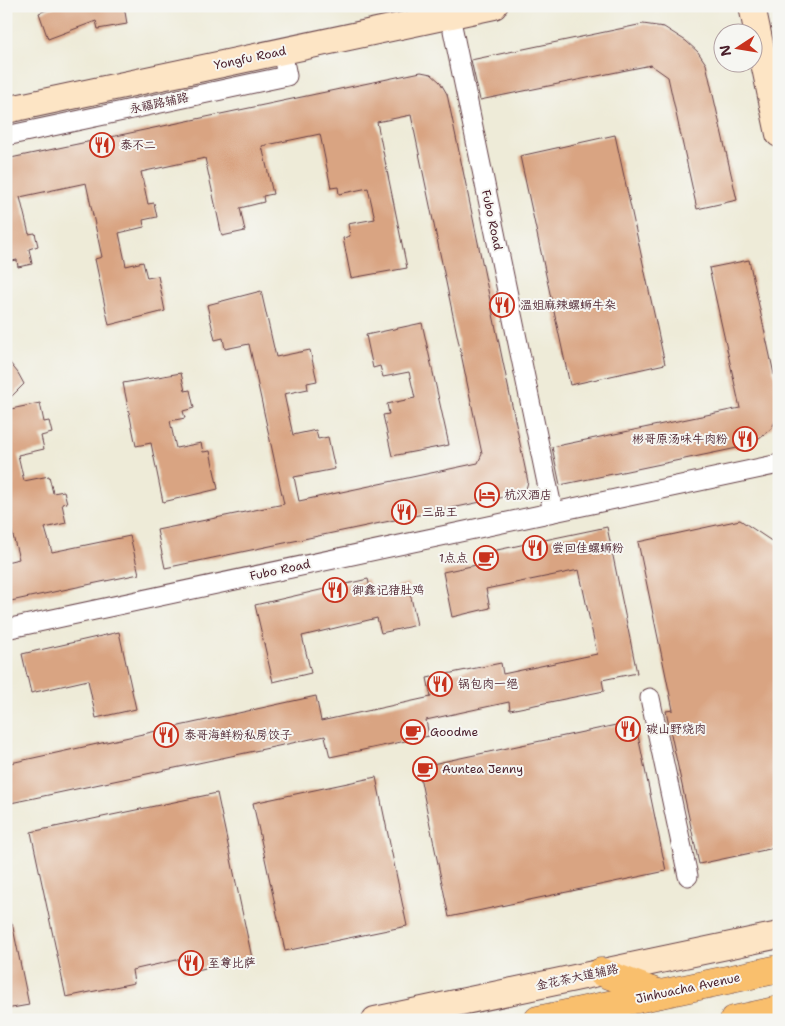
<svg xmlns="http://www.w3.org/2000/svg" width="785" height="1026" viewBox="0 0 785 1026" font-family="'Shantell Sans','LXGW WenKai TC',sans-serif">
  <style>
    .building { fill: #d9a482 }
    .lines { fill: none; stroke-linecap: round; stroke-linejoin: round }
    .street-casing { stroke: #633e45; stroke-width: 21 }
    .secondary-casing { stroke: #633e45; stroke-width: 28 }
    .primary-casing { stroke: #633e45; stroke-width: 29 }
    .street { stroke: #fff; stroke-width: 19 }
    .secondary { stroke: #fde5c5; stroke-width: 26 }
    .primary { stroke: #f9bf6d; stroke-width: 28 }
    .labels { text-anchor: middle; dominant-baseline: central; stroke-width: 4; stroke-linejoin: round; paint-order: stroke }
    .street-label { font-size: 12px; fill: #4a1f2b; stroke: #f6f6f2 }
    .poi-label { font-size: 12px; fill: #4a1f2b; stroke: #f6f6f2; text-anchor: start }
  </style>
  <rect width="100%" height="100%" fill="#f6f6f2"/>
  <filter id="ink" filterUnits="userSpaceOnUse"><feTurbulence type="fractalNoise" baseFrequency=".02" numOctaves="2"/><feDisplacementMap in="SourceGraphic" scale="10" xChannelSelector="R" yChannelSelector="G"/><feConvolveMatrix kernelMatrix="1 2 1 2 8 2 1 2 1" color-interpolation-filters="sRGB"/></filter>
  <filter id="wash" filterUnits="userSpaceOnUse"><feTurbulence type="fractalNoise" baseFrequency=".0096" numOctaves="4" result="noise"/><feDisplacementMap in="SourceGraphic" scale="20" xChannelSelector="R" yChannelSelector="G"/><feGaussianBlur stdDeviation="1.12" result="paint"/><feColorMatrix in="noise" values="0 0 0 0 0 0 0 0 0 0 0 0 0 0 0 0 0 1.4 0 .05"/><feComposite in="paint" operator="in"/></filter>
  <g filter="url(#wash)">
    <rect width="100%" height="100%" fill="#eeebd8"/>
    <g id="blocks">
      <!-- building -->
      <g class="building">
        <polygon points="57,6 124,6 127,24 98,29 96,21 48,39 39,13"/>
        <polygon points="643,24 664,27 686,41 698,52 706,64 737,200 697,209 668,77 651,65 480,100 471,60"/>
        <polygon points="421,72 431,74 440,82 447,94 528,482 526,489 519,494 165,568 157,530 284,504 249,344 225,349 223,338 215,340 207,305 261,291 276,357 310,350 317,381 307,383 308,389 284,394 287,408 293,435 316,430 318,439 328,437 335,469 294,477 299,501 478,463 482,454 411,115 377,122 407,268 351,278 343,238 350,236 348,224 375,219 368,188 339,194 338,187 331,188 320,134 262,146 273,194 263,196 264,202 240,208 245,231 222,236 205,158 141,172 148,204 154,203 157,217 143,220 144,227 119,233 126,266 143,262 147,278 158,276 165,311 109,325 95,259 102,257 86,183 20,197 29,234 35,233 38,246 29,249 32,264 18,267 17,260 6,262 6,159"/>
        <polygon points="615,135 665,364 570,385 520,156"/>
        <polygon points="749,260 779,397 779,413 772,428 759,438 742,447 560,485 552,447 740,408 709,268"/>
        <polygon points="422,323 449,445 392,456 383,415 389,414 387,404 415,398 409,372 383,377 380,366 373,368 366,335"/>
        <polygon points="6,358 18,373 24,384 6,402"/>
        <polygon points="181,373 185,391 190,390 194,408 183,411 185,418 170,421 176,448 201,443 203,452 210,451 218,489 163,502 151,443 136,446 123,383"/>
        <polygon points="40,403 44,422 49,421 52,433 41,436 44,449 18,455 24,481 49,476 53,493 64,491 67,503 62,504 66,523 45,528 52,552 130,536 139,574 6,602 6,562 19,559 11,528 8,529 6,519 6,410"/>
        <polygon points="740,520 779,546 779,847 699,864 666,711 673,710 638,542"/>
        <polygon points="607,527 637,673 602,680 604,691 510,710 509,702 426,720 429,736 330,757 325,736 6,804 6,764 316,696 321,721 431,697 427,678 501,663 503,674 597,654 579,570 486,589 490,608 452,617 443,572 481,564 478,554"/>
        <polygon points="368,579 371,591 408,583 417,625 381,633 377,618 302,636 311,673 273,682 255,605"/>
        <polygon points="119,632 136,709 96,718 88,680 31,693 22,654"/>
        <polygon points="635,721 666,871 449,917 418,767"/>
        <polygon points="376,777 407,926 285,951 253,803"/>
        <polygon points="217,793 252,958 183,973 181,959 132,970 134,983 66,997 31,832"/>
        <polygon points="12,923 29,1005 6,1009 6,924"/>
      </g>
    </g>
  </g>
  <g filter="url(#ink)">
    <use href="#blocks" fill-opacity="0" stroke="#633e45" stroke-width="1"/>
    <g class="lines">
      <defs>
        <g id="street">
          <polyline points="450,16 553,512"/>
          <polyline points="6,136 287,76 282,51"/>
          <polyline points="6,629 779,464"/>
          <polyline points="650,698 688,876"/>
        </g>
        <g id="secondary">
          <polyline points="752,6 779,134"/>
          <polyline points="6,110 494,6"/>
          <polyline points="375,1020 779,935"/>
        </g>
        <g id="primary">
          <polyline points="601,972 660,994"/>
          <polyline points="538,1020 779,969"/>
          <polyline points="734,1020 779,1010"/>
        </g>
      </defs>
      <!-- street casing -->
      <use href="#street" class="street-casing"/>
      <!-- secondary casing -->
      <use href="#secondary" class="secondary-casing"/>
      <!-- primary casing -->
      <use href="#primary" class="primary-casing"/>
      <!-- street -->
      <use href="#street" class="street"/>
      <!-- secondary -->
      <use href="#secondary" class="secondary"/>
      <!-- primary -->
      <use href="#primary" class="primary"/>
    </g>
  </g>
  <!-- icons -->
  <defs>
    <symbol id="restaurant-ring" viewBox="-11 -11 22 22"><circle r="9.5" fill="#f6f6f2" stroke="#c8321e" stroke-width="1.5"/><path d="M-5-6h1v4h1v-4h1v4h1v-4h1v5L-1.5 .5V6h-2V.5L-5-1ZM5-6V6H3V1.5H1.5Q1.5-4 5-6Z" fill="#c8321e"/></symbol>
    <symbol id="hotel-ring" viewBox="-11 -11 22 22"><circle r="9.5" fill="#f6f6f2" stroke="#c8321e" stroke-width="1.5"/><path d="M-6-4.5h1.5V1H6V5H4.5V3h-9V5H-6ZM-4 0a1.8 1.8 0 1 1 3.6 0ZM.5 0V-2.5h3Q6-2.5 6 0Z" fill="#c8321e"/></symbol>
    <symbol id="cafe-ring" viewBox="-11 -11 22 22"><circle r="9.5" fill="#f6f6f2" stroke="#c8321e" stroke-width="1.5"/><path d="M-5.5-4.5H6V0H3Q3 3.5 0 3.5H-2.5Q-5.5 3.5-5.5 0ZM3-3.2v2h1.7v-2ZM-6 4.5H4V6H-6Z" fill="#c8321e"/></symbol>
  </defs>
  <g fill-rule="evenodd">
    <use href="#restaurant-ring" x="88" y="131" width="28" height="28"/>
    <use href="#restaurant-ring" x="488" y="291" width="28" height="28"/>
    <use href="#restaurant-ring" x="731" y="425" width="28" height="28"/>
    <use href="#hotel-ring" x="473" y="481" width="28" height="28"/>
    <use href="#restaurant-ring" x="390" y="498" width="28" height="28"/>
    <use href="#restaurant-ring" x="521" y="534" width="28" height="28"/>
    <use href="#cafe-ring" x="472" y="544" width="28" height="28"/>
    <use href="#restaurant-ring" x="321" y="576" width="28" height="28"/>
    <use href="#restaurant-ring" x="426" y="670" width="28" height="28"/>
    <use href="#restaurant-ring" x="614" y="715" width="28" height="28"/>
    <use href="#cafe-ring" x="399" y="718" width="28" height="28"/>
    <use href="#restaurant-ring" x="152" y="721" width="28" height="28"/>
    <use href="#cafe-ring" x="411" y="755" width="28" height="28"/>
    <use href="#restaurant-ring" x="177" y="949" width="28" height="28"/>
  </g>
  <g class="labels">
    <!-- street labels -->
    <g class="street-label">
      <text transform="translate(250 58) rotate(-12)">Yongfu Road</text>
      <text transform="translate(159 103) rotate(-12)">永福路辅路</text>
      <text transform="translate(492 220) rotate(78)">Fubo Road</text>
      <text transform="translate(280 570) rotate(-12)">Fubo Road</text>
      <text transform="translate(577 977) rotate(-12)">金花茶大道辅路</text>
      <text transform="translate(688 988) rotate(-12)">Jinhuacha Avenue</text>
    </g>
    <!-- poi labels -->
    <g class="poi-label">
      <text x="120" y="145">泰不二</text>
      <text x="520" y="305">温姐麻辣螺蛳牛杂</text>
      <text x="728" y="439" text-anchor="end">彬哥原汤味牛肉粉</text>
      <text x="504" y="495">杭汉酒店</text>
      <text x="422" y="512">三品王</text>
      <text x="552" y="548">尝回佳螺蛳粉</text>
      <text x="468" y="558" text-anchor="end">1点点</text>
      <text x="352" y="590">御鑫记猪肚鸡</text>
      <text x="458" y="684">锅包肉一绝</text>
      <text x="646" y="729">碳山野烧肉</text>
      <text x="430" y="732">Goodme</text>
      <text x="184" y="735">泰哥海鲜粉私房饺子</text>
      <text x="442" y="769">Auntea Jenny</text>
      <text x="208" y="963">至尊比萨</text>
    </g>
  </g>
  <!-- margin -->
  <rect width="785" height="1026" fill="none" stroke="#f6f6f2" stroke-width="25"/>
  <!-- north arrow -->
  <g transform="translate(738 48) rotate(258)"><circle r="24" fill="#f6f6f2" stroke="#b1a0a2"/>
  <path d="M0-4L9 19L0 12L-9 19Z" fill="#c8321e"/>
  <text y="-8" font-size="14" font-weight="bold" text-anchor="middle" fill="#4a1f2b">N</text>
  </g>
</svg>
